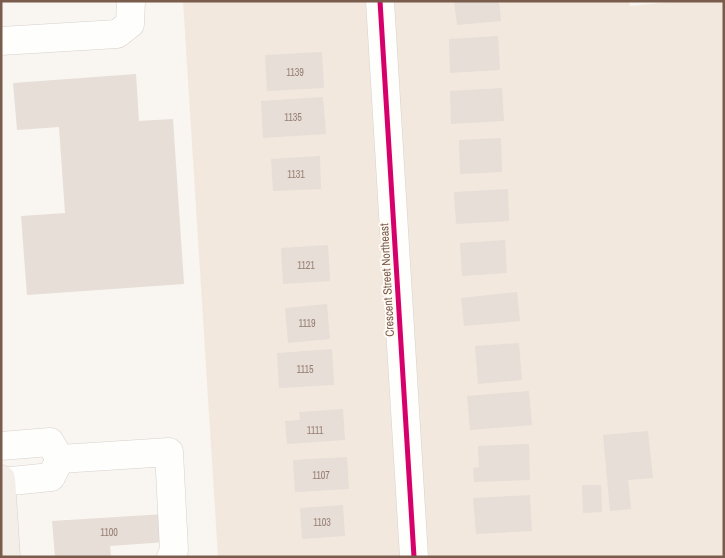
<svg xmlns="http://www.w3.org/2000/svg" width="725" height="558" viewBox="0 0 725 558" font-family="'Archivo Narrow',sans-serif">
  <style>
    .residential { fill: #f2e8de }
    .building { fill: #e6ded7 }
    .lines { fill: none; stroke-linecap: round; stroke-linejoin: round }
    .minor-casing { stroke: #d7d1cb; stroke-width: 29 }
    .major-casing { stroke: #dad1cc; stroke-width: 29 }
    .minor { stroke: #fefefd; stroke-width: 28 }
    .major { stroke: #f3eee8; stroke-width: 28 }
    .cycleway-casing { stroke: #fffaf3; stroke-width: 8 }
    .cycleway { stroke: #d6006c; stroke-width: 5 }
    .labels { text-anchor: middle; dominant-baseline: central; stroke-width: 4; stroke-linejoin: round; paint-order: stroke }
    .number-label { font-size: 10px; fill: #977e72 }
    .street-label { font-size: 12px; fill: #7a5c4d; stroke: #fffaf3 }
  </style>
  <rect width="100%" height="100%" fill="#f9f5f0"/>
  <!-- residential -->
  <polygon class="residential" points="183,1 629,1 630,6 679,1 724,1 724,557 218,557"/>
  <!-- building -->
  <g class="building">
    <polygon points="454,1 499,1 501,21 457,25"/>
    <polygon points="498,36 500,70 450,73 449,39"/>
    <polygon points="322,52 324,88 267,91 265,55"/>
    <polygon points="136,74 139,121 173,119 184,284 27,295 21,216 65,213 59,127 17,130 13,83"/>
    <polygon points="502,88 504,121 451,124 450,91"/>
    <polygon points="323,97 326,134 263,138 261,101"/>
    <polygon points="501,138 502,172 460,174 459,140"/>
    <polygon points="320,156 321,189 273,191 271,159"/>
    <polygon points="508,189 509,221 456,224 454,192"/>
    <polygon points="505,240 507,273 462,276 460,243"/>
    <polygon points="328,245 330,281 283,284 281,248"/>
    <polygon points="517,292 520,321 464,326 461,298"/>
    <polygon points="327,304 330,339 288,343 285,308"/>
    <polygon points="519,343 522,380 478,384 475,346"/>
    <polygon points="332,349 334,385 279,388 277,353"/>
    <polygon points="529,391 532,425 470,430 467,396"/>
    <polygon points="343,409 345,440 287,444 285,421 300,420 299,412"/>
    <polygon points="648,431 653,478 628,480 631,509 610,511 603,435"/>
    <polygon points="529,444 530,480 474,482 473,468 479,467 478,446"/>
    <polygon points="347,457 349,489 295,492 293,460"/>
    <polygon points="582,485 601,485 602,512 583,513"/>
    <polygon points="530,495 532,531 476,534 473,498"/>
    <polygon points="343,505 345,536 302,539 300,508"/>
    <polygon points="165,514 166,542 110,546 111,557 55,557 52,521"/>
  </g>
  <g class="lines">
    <defs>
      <g id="minor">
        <polyline points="380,1 414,557"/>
        <polyline points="1,41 117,34 130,24 131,1"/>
        <polyline points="1,446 50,442 60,459"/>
        <polyline points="60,459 169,452 174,550 171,557"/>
        <polyline points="1,482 51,477 60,459"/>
      </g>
      <polyline id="major" points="1,479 6,557"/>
    </defs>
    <!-- minor casing -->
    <use href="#minor" class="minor-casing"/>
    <!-- major casing -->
    <use href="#major" class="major-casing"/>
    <!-- minor -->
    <use href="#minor" class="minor"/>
    <!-- major -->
    <use href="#major" class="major"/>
    <defs>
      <polyline id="cycleway" points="380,1 414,557"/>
    </defs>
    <!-- cycleway casing -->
    <use href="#cycleway" class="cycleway-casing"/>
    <!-- cycleway -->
    <use href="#cycleway" class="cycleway"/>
  </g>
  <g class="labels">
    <!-- number labels -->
    <g class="number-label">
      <text x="295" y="72">1139</text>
      <text x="293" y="117">1135</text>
      <text x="296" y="174">1131</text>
      <text x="306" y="265">1121</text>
      <text x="307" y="323">1119</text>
      <text x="305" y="369">1115</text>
      <text x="315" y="430">1111</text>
      <text x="321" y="475">1107</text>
      <text x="322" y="522">1103</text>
      <text x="109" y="532">1100</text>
    </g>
    <!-- street labels -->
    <g class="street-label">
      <text transform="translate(387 280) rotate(-93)">Crescent Street Northeast</text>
    </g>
  </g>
  <!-- border -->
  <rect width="725" height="558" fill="none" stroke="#7a5c4d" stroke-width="5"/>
</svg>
